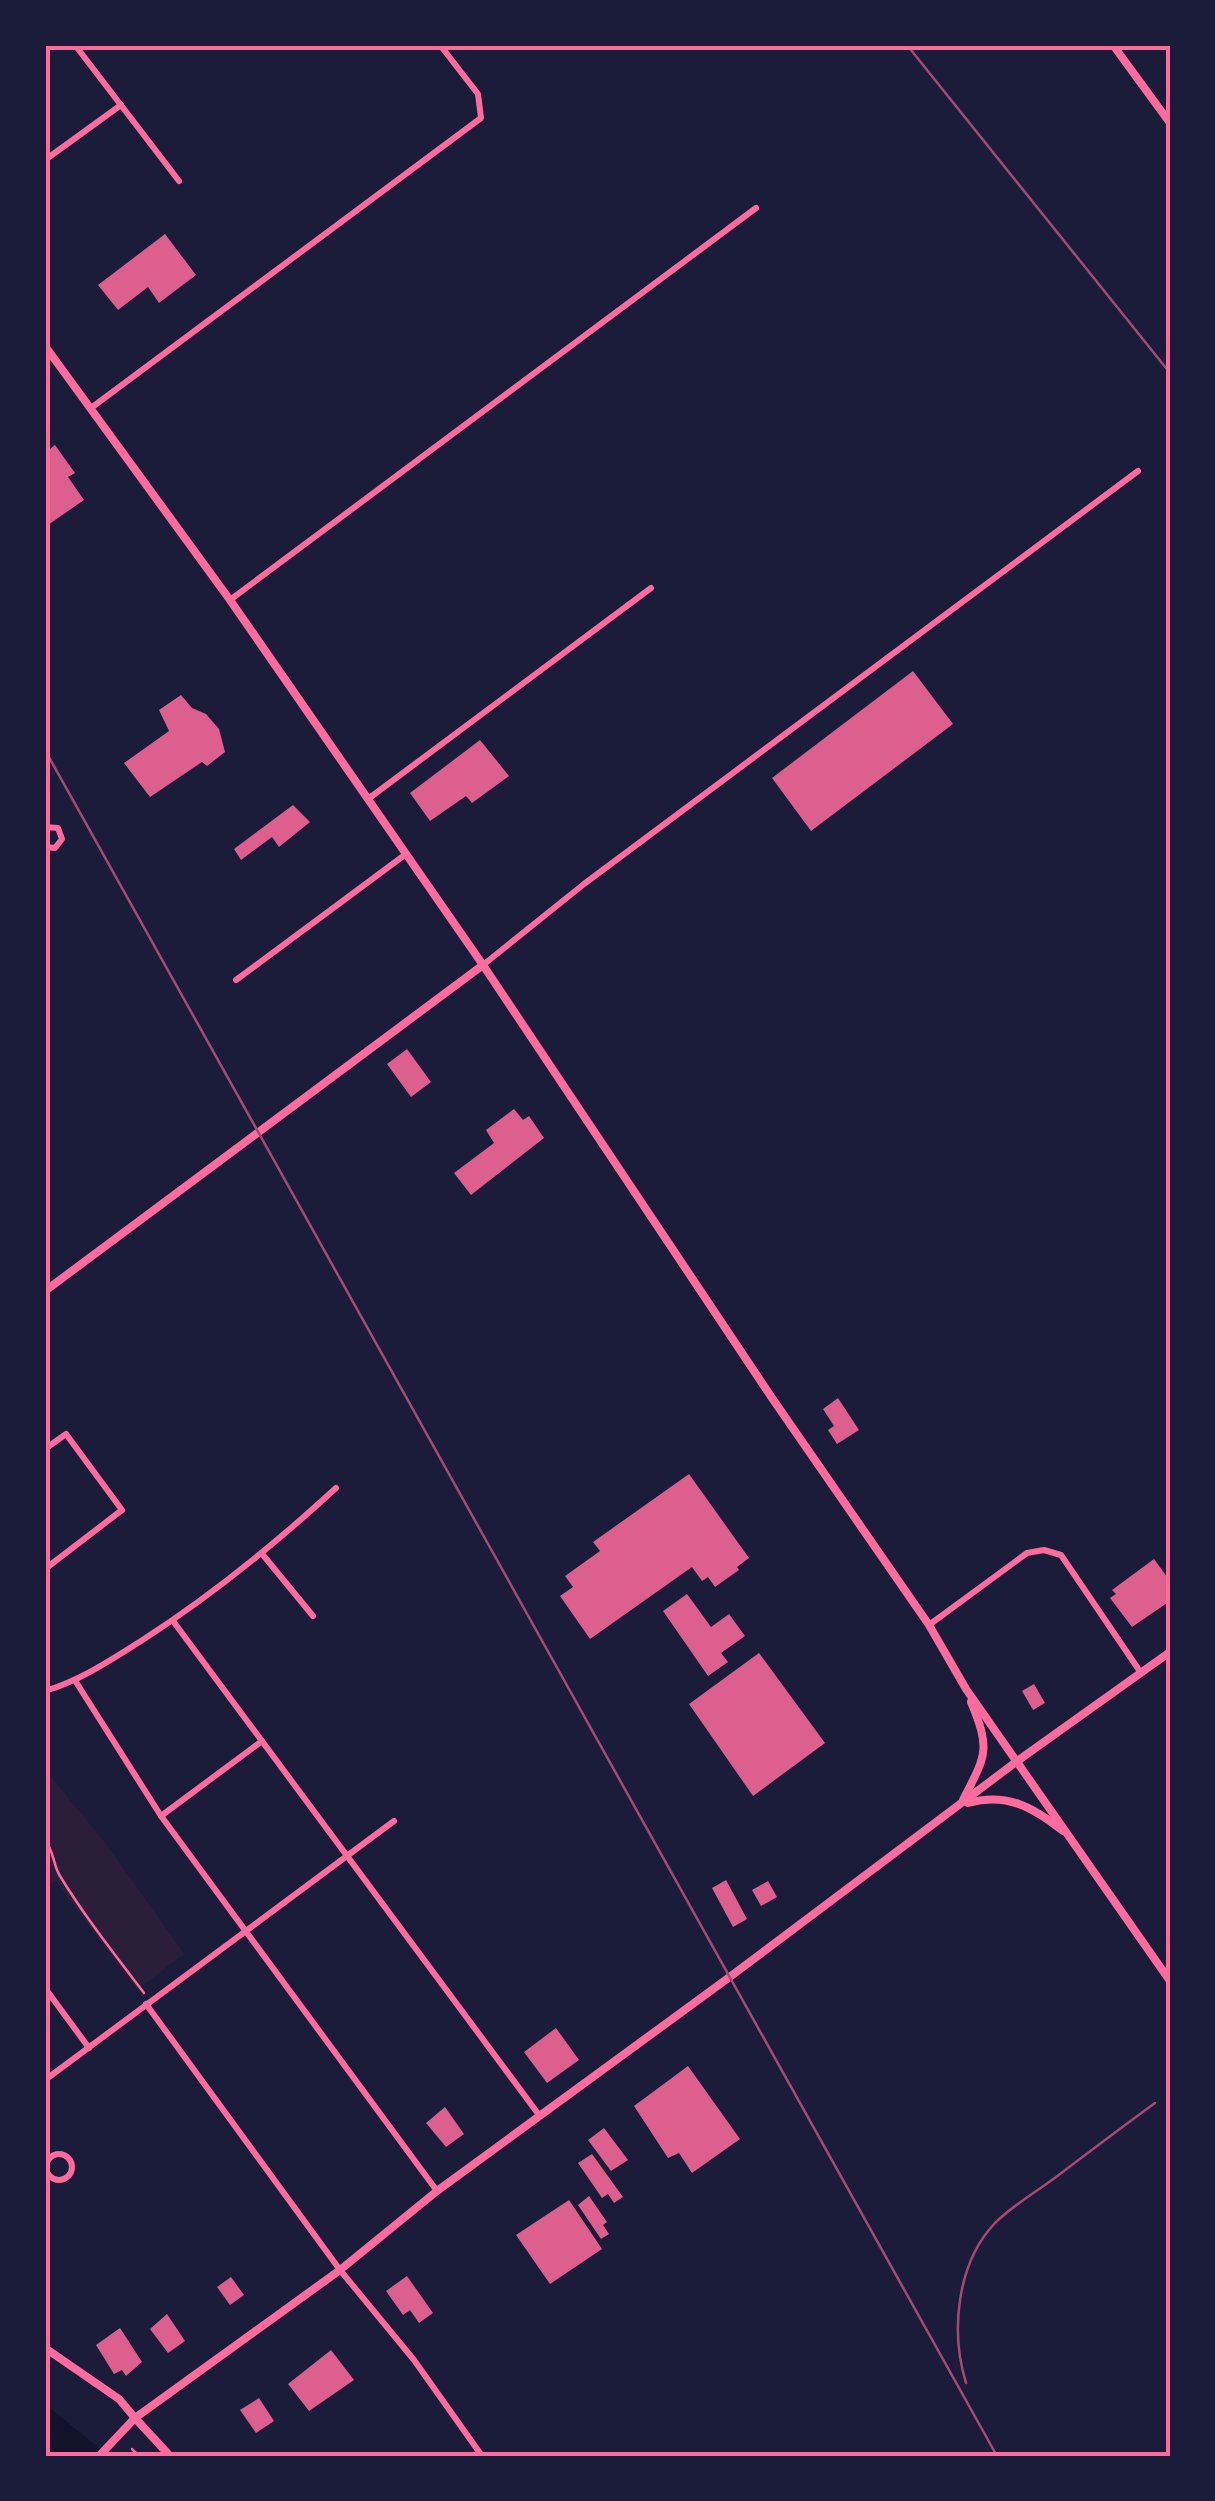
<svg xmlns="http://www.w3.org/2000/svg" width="1215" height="2501" viewBox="0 0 1215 2501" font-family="Barlow,sans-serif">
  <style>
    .green { fill: #2a1e3b }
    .water { fill: #12122b }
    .building { fill: #dd5f8e }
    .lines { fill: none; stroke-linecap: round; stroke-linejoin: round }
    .path { stroke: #ff6b9d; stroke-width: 2.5 }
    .minor { stroke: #ff6b9d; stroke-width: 6 }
    .tertiary { stroke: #ff6b9d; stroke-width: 8 }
    .secondary { stroke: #ff6b9d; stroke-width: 8 }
    .rail { stroke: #a44b75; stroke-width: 2.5 }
    .neatline { fill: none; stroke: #ff6b9d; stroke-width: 4 }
  </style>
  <rect width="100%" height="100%" fill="#1b1b3a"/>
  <!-- green -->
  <polygon class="green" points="45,1770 106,1844 184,1954 137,1990 56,1881 45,1888"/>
  <!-- water -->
  <polygon class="water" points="45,2404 109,2456 45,2456"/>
  <!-- building -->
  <g class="building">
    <polygon points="165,234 196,275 159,303 148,287 118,310 98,285"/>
    <polygon points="55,445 75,473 68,477 84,500 45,527 45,453"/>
    <polygon points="913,671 953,724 811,831 772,778"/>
    <polygon points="181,695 192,708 206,714 219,729 225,752 207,766 202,762 150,797 124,763 169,731 159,710"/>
    <polygon points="480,740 509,776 472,803 466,796 430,821 410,793"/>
    <polygon points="293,805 310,822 279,847 272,837 241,860 234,849"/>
    <polygon points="407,1049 431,1082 411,1097 387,1064"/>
    <polygon points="514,1109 523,1120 529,1116 544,1138 471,1195 454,1173 494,1143 486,1130"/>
    <polygon points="838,1398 859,1430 837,1444 828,1430 834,1426 823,1409"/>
    <polygon points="689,1474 749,1558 737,1567 739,1570 715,1587 708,1577 702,1581 692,1567 590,1639 560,1596 573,1587 565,1576 600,1551 593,1542"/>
    <polygon points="1154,1559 1170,1581 1170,1601 1132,1627 1110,1598 1116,1594 1112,1590"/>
    <polygon points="687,1594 711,1627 729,1614 745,1636 721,1653 728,1662 708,1676 663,1611"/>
    <polygon points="759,1653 825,1743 753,1796 689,1704"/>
    <polygon points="1034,1684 1045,1703 1033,1710 1022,1691"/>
    <polygon points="726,1880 747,1919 733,1927 712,1888"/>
    <polygon points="768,1881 777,1897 761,1906 752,1890"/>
    <polygon points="556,2028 579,2060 547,2083 524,2052"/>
    <polygon points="688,2066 740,2139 692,2173 679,2153 668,2158 634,2106"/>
    <polygon points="445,2107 464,2134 446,2147 426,2123"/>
    <polygon points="604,2128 628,2160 611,2171 588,2140"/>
    <polygon points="592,2154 623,2197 614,2203 608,2194 602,2198 578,2163"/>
    <polygon points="589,2196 607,2222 603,2225 609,2234 601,2239 578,2205"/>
    <polygon points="569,2200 602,2249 550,2284 516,2235"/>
    <polygon points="407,2276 433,2313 419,2323 410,2310 403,2315 386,2291"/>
    <polygon points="231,2277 244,2295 230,2305 217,2287"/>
    <polygon points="167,2314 185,2341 168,2353 150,2329"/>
    <polygon points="120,2328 142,2362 126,2376 122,2370 114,2374 96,2345"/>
    <polygon points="331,2350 354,2380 309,2411 288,2384"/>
    <polygon points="259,2398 274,2421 256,2433 240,2410"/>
  </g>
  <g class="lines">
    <!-- path -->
    <g class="path">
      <path d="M45 1840C54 1851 53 1865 60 1876 85 1917 115 1955 144 1993"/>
      <polyline points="132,2449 139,2456"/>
    </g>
    <!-- minor -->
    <g class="minor">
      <polyline points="75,45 179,181"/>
      <polyline points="45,160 121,105"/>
      <polyline points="91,408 481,118 478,94 440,45"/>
      <polyline points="230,600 756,208"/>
      <polyline points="368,799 651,588"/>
      <polyline points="45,827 58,828 62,839 55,848 45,847"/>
      <polyline points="483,965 584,884 1138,471"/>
      <polyline points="236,980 406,854"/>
      <polyline points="45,1449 66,1434 122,1510 45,1569"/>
      <polyline points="263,1555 313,1616"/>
      <polyline points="173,1621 539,2115"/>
      <polyline points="929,1625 1027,1553 1044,1550 1061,1555 1141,1673"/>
      <polyline points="76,1682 161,1816 437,2191"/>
      <path d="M45 1691C81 1680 109 1661 141 1641 211 1596 274 1545 336 1488"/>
      <polyline points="161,1816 262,1741"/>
      <polyline points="45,1988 89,2048"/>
      <polyline points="146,2004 340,2270 414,2360 482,2456"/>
      <polyline points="45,2080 394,1821"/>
      <circle cx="59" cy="2167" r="13"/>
    </g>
    <!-- tertiary -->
    <g class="tertiary">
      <polyline points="45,1291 483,965"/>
      <polyline points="1016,1762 1170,1652"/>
      <polyline points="45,2348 119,2399 135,2418"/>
    </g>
    <!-- secondary -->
    <g class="secondary">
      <polyline points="1113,45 1170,123"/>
      <polyline points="45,346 230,600 483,965 772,1398 929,1625 966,1689 1170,1981"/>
      <path d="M963 1800C986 1755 991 1750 971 1702"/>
      <path d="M968 1803C1006 1792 1033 1807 1063 1831"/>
      <polyline points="135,2418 170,2456"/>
      <polyline points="99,2456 135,2418 340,2270 437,2191 731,1976 1016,1762"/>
    </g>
    <!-- rail -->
    <g class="rail">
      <polyline points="907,45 1170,373"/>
      <polyline points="45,750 997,2456"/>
      <path d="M966 2383C950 2331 957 2263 995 2223 1013 2205 1036 2192 1056 2177 1089 2152 1122 2127 1155 2103"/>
    </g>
  </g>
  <!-- border -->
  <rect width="1215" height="2501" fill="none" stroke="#1b1b3a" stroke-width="95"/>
  <rect x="48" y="48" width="1120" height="2406" class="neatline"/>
</svg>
